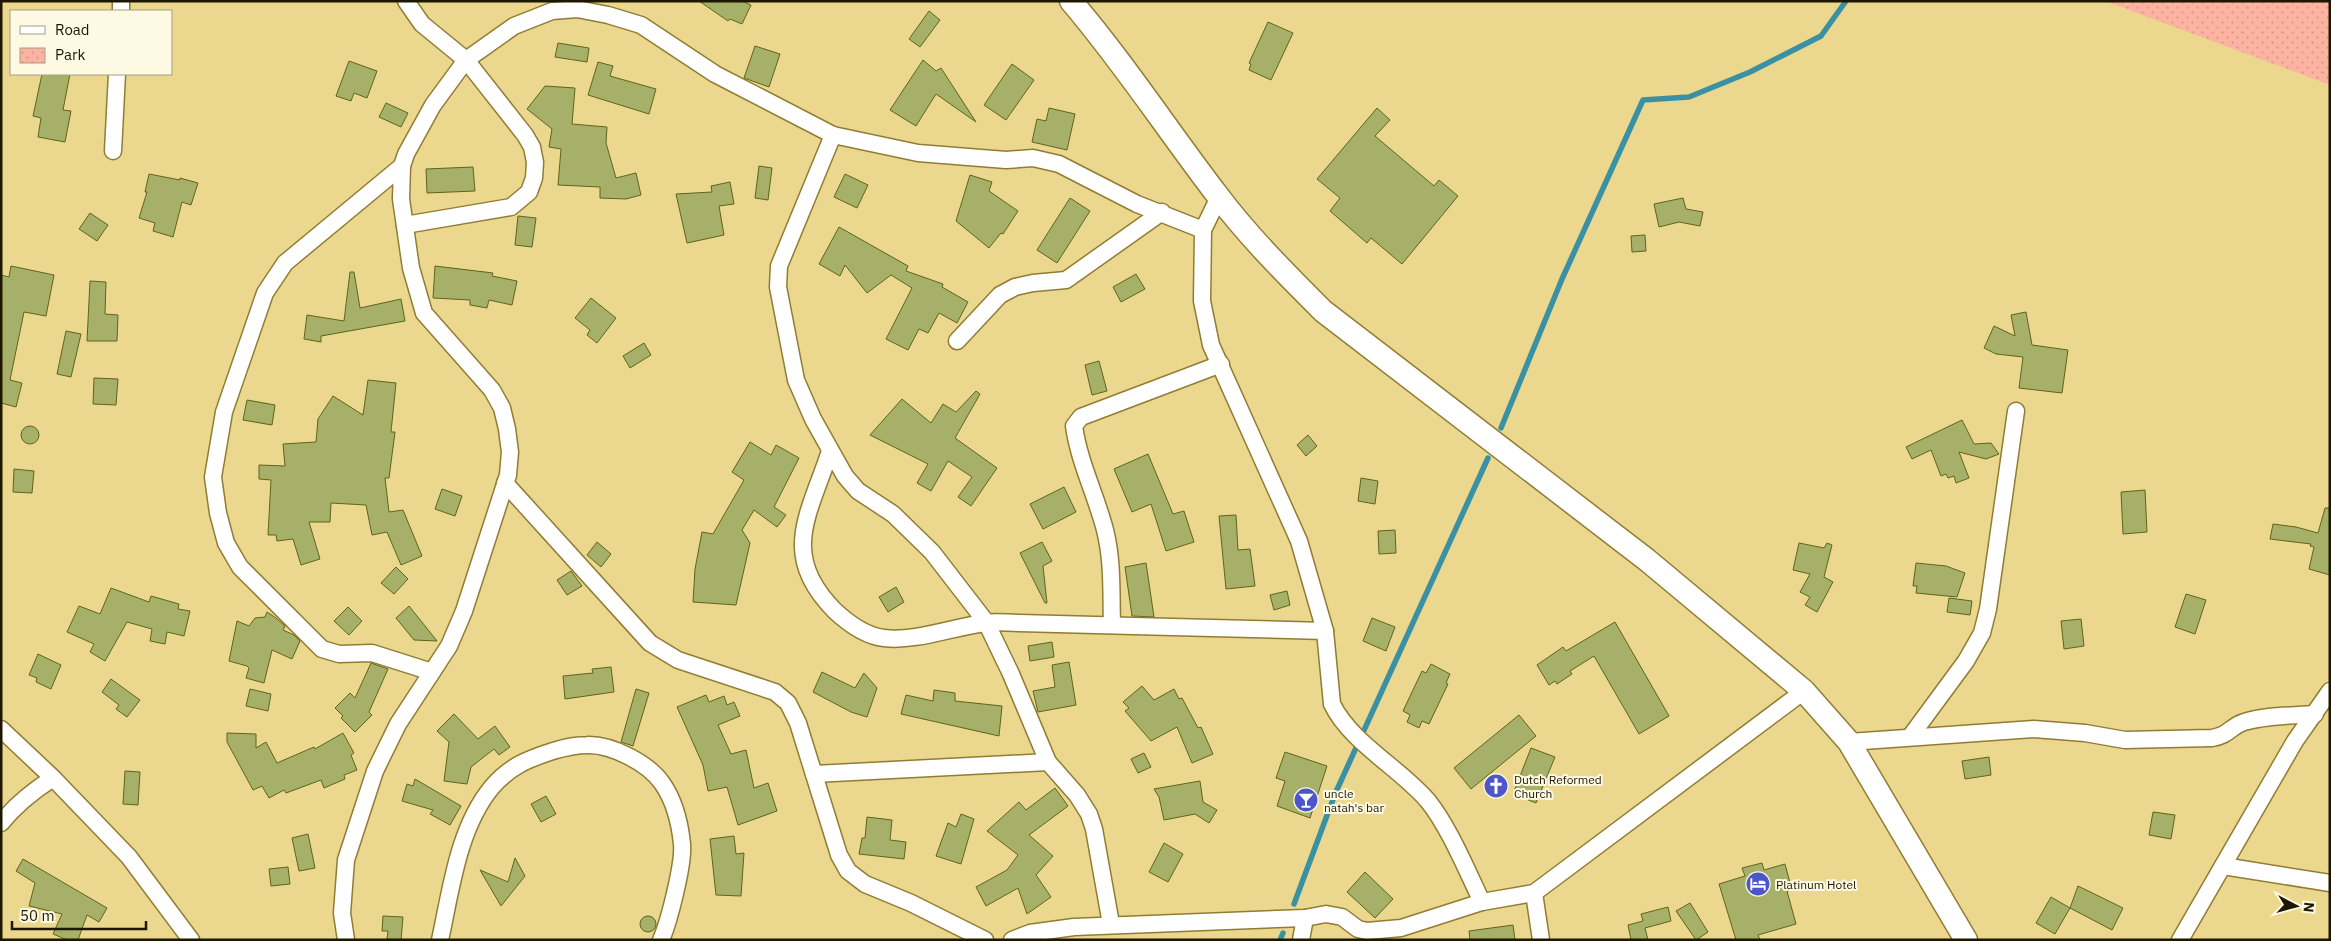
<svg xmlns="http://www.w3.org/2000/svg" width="2331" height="941" viewBox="0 0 2331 941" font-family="'IBM Plex Sans',sans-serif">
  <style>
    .park { fill: url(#park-dots) }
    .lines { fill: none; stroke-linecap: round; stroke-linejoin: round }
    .stream { stroke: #3a91a4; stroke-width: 5.5 }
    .building { fill: #a6b068; stroke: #5e651b }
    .street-casing { stroke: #907d33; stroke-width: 19 }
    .secondary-casing { stroke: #907d33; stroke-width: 25 }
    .street { stroke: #fff; stroke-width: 16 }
    .secondary { stroke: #fff; stroke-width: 22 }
    .labels { text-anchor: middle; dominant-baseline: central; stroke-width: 4; stroke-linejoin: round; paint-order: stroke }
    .poi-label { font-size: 12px; fill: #1e1700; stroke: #fef9e3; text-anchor: start }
  </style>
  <defs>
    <pattern id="park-dots" width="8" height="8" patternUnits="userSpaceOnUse" patternTransform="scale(1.25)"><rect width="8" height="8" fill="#fdb3a1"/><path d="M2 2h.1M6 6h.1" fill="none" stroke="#d89989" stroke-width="1.8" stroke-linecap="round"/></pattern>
  </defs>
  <rect width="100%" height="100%" fill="#ebd78d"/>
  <!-- park -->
  <polygon class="park" points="2105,1 2330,1 2330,85"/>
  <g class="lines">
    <!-- stream -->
    <g class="stream">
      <polyline points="1501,428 1562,279 1643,100 1689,97 1750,72 1821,36 1846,1"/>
      <polyline points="1294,904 1335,794 1488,458"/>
      <polyline points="1280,940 1283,933"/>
    </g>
  </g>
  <!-- building -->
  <g class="building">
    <polygon points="699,1 742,1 751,5 742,24 730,19 728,21"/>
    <polygon points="929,11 940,20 920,47 909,39"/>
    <polygon points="1268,22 1293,33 1271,80 1249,70 1251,64 1249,63"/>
    <polygon points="558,43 589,48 587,62 555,57"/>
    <polygon points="755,46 780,54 769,87 744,78"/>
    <polygon points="923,60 936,71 941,68 976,122 936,94 916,126 890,110"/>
    <polygon points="349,61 377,71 367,98 354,93 351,101 336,96"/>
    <polygon points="598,62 613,66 610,76 656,89 649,114 588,95"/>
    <polygon points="1012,64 1034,80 1006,120 984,105"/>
    <polygon points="42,74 70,74 63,110 71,111 65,142 38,137 41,118 33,116"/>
    <polygon points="545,86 575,88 572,124 607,127 606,143 616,178 636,173 641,195 626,199 600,198 600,187 558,185 561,149 549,147 552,129 527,109"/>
    <polygon points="386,103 408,113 401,127 379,117"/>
    <polygon points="1049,108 1075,114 1067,150 1032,142 1037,119 1046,121"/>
    <polygon points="1377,108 1390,120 1375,136 1434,186 1439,180 1458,196 1402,264 1371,238 1367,243 1330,211 1340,198 1317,179"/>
    <polygon points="759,166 772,168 768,200 755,198"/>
    <polygon points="473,167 475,191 427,193 426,169"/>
    <polygon points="149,174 180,180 180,178 198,183 191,205 182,202 173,237 153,231 155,223 139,218 147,192 145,192"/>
    <polygon points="845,174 868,185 857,208 834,197"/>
    <polygon points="970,175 992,182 989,191 1018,211 1003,234 1001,233 989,248 956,221"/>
    <polygon points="730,182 734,204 719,206 724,235 687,243 676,194 712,192 711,186"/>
    <polygon points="1070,198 1090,211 1057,263 1037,250"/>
    <polygon points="1683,198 1686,209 1703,212 1700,226 1679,222 1659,227 1654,204"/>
    <polygon points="90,213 108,225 97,241 79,229"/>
    <polygon points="518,216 536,218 532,247 515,245"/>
    <polygon points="839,227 908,266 906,271 943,284 942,287 968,302 957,323 939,313 928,333 919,329 908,350 886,339 912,288 891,275 867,293 845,265 840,276 819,264"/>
    <polygon points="1645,235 1646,251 1632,252 1631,236"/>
    <polygon points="11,266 54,275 46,316 24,312 10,380 22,383 16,407 1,403 1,275 9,277"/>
    <polygon points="435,266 493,273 492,276 517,281 512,305 489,300 487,308 470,305 470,300 433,298"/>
    <polygon points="350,272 354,272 360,308 401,299 405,321 321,336 321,342 304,339 307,315 344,321"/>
    <polygon points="1136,274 1145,289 1121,302 1113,287"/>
    <polygon points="90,281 106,282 105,314 118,315 117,341 87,341"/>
    <polygon points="591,298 616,318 597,343 587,335 590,330 575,318"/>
    <polygon points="2026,312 2032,345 2068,350 2062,393 2019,388 2023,357 1996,354 1984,348 1994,326 2015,336 2011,315"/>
    <polygon points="66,331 81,334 71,377 57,374"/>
    <polygon points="644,343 651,355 630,368 623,356"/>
    <polygon points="1099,361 1107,391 1092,395 1085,365"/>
    <polygon points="94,378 118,379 116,405 93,404"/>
    <polygon points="368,380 396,383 391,432 395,432 389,478 385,478 389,512 403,510 422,556 401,565 387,532 372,535 366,505 331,503 330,522 309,522 320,559 301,565 293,539 277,541 276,535 268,535 271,480 259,479 259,465 285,466 283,444 316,442 318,419 333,396 363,415"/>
    <polygon points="976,391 980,394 955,438 997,468 971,506 958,497 972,477 948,461 931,491 917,483 928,464 870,435 902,399 931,423 943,404 956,412"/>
    <polygon points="247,400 275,405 272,425 243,420"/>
    <polygon points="1962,420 1974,444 1991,443 1999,454 1986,459 1959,452 1969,478 1956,483 1954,476 1948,478 1946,474 1941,476 1931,450 1912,459 1906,447"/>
    <circle cx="30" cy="435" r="9"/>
    <polygon points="1308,435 1317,446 1306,456 1297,445"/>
    <polygon points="750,442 771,455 776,445 799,458 774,507 786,515 777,527 754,510 742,530 750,543 736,605 693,602 695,569 702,532 713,534 744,480 732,472"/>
    <polygon points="1148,454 1173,514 1184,511 1194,542 1166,551 1151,504 1132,512 1114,469"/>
    <polygon points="14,469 34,471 32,493 13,492"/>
    <polygon points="1361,478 1378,481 1375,504 1358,501"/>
    <polygon points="1064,487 1076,512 1043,529 1030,504"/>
    <polygon points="442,489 462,496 455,516 435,509"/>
    <polygon points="2145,490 2147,532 2123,534 2121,492"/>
    <polygon points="2325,508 2330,508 2330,575 2309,569 2314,547 2310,546 2311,544 2270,539 2273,524 2296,527 2318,533"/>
    <polygon points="1236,515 1238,550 1250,549 1255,586 1226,589 1219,516"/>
    <polygon points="1395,530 1396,553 1379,554 1378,531"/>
    <polygon points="597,542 611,554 601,567 587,555"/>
    <polygon points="1042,542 1052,561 1043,566 1047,603 1045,603 1020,553"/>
    <polygon points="1799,543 1824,548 1827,543 1832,545 1824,577 1833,582 1817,612 1805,605 1810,597 1800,592 1810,574 1793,570"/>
    <polygon points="1146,563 1154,617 1132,616 1125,567"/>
    <polygon points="1916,563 1946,566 1965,573 1957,597 1916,593 1917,586 1913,586"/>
    <polygon points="396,567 408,579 394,594 381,583"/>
    <polygon points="571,571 582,586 567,595 557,580"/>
    <polygon points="896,587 904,602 888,612 879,597"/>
    <polygon points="111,588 149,602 151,596 179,604 178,609 190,611 184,636 167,632 165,644 150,641 152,629 127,622 105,661 90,652 94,644 67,632 79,606 100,614"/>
    <polygon points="1287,591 1290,605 1274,610 1270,595"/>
    <polygon points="2186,594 2206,600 2195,634 2175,627"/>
    <polygon points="1949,598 1972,601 1970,615 1947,612"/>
    <polygon points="409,606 437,641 414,640 396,618"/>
    <polygon points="348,607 362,621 349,635 334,621"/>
    <polygon points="267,612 276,618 285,626 283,630 294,635 300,641 292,659 272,650 264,683 246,678 249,668 247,666 229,661 237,621 249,626 255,618 265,617"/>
    <polygon points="1372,618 1395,627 1386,651 1363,641"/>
    <polygon points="2081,619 2084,646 2064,649 2061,621"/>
    <polygon points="1615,622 1669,716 1639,734 1594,656 1570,671 1572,674 1557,684 1555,681 1549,685 1537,665 1563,647 1566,651"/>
    <polygon points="1052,642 1054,657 1030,661 1028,646"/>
    <polygon points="38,654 61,665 51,689 36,682 37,678 29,675"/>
    <polygon points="1069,662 1076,705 1038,712 1033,691 1055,687 1052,665"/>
    <polygon points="371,663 388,669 369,712 372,715 355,732 341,718 343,716 335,708 350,693 355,698"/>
    <polygon points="1431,664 1450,674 1446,683 1448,684 1429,724 1422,721 1419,728 1407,722 1410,715 1403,711 1422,671 1426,673"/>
    <polygon points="611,667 614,692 565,699 563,676 593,673 592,669"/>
    <polygon points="822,672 855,688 864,673 877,688 867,717 851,712 813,692"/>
    <polygon points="111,679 140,700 127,717 116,709 119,705 102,692"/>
    <polygon points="1142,686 1154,700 1174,689 1179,699 1182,698 1198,728 1201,727 1213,754 1192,763 1177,727 1151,741 1125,711 1129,708 1123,702"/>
    <polygon points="250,689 271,694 268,711 246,706"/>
    <polygon points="636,689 649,693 633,746 621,742"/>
    <polygon points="934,690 955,693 955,701 1002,706 999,736 901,714 906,695 933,701"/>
    <polygon points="706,695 709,702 724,696 727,705 734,702 740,716 718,725 731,754 746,750 754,788 768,783 777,811 738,825 727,787 708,791 703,765 677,707"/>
    <polygon points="454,714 478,739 495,726 510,747 499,755 494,749 471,767 467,784 444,781 449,742 437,731"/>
    <polygon points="1519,715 1536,736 1471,789 1454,768"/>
    <polygon points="227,733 256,734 256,748 266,742 277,763 314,747 315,749 343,733 354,753 351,755 357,770 344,775 345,779 324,788 321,780 286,793 284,790 269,798 262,786 253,790 227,742"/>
    <polygon points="1531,748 1555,757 1536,803 1513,794"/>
    <polygon points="1285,752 1327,766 1310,818 1277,806 1285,781 1276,778"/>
    <polygon points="1144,753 1151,767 1138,773 1131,759"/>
    <polygon points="1989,757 1991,775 1965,779 1962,761"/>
    <polygon points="125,771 140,772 138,805 123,804"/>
    <polygon points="415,779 461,806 450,825 430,814 433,810 402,801 407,784 413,786"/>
    <polygon points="1200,781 1203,802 1217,810 1209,823 1195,814 1164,820 1159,797 1154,789"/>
    <polygon points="1055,788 1068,806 1029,835 1053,856 1036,875 1051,897 1027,914 1018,888 986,906 976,887 1007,870 1018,855 987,831 1019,802 1026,810"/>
    <polygon points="546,796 556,814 541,822 531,804"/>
    <polygon points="2153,812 2175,815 2171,839 2149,835"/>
    <polygon points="961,814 974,819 961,864 936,856 948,823 956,827"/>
    <polygon points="867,817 892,820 890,840 906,842 904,859 859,854 862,838 865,838"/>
    <polygon points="308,834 315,868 299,871 292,838"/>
    <polygon points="734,836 736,854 744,853 741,896 716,895 710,839"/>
    <polygon points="1164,843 1183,854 1168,882 1149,872"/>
    <polygon points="515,858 525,876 501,906 480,870 508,882"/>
    <polygon points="23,859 107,908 99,922 87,915 78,940 67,940 53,934 62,914 29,906 35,883 16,871"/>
    <polygon points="1762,863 1764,870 1785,864 1792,890 1787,891 1796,924 1758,935 1760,940 1736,940 1719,884 1745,876 1742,868"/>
    <polygon points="288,867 290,884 271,886 269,869"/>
    <polygon points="1365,872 1393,899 1375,918 1347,892"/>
    <polygon points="2078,886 2123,908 2112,930 2070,908"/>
    <polygon points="2051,897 2070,908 2055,934 2036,923"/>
    <polygon points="1690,903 1708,932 1696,940 1676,911"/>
    <polygon points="1668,907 1671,921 1645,928 1648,940 1631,940 1628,925 1643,921 1641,914"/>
    <circle cx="648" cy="924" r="8"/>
    <polygon points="383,916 403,917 401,940 387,939 388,931 382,931"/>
    <polygon points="1513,925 1515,940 1470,940 1469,931"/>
  </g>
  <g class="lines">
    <defs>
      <g id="street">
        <polyline points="121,11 121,1"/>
        <polyline points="833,135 779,266 778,287 796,380 813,419 845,476 858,491 893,514 932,552 986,622 1011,674 1048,762 1077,795 1089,814 1094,829 1111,924"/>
        <polyline points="113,151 117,74"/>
        <polyline points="402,166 285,263 265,293 224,412 213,477 218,513 226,543 240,567 322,649 339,654 372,653 432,672"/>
        <path d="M1219 197 1203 230 1202 301 1211 345 1299 541 1325 631 1332 704C1351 743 1400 768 1428 801 1449 827 1467 871 1482 902"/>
        <polyline points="405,225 511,207 529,192 534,178 535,162 532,147 525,135 466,60 422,24 406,1"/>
        <polyline points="957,341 1000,295 1015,287 1033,283 1066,280 1162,212"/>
        <path d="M830 451C809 515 779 555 835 611 848 623 865 636 884 638 915 642 953 627 985 623 995 621 1008 623 1019 623 1121 626 1223 628 1325 631"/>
        <polyline points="505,483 650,643 678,660 775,692 788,703 798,723 839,855 848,871 865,884 911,903 985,940"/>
        <path d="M1112 625C1111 593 1113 562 1105 530 1096 495 1079 462 1074 426L1081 417 1221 364"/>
        <polyline points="1,729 53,778 129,857 191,940"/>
        <polyline points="1910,737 1966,661 1982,633 1988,609 2016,411"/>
        <path d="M1849 742 2034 729 2085 733 2125 740 2212 738C2230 735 2229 727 2244 722 2266 715 2292 716 2315 714"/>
        <polyline points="814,774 1048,762"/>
        <path d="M1 823C16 804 33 791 53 778"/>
        <polyline points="2223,866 2330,883"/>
        <polyline points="1534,893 1541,940"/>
        <polyline points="346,940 342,913 346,860 375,771 398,724 449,646 464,611 508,475 510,452 507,429 502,408 492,390 424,313 411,268 401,199 402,166 406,154 433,105 466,60 514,26 552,11 577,9 608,15 641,25 715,74 833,135 918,153 1006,160 1033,158 1059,164 1137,204 1203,230"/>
        <path d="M440 940C451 890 458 828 492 787 510 766 528 759 553 751 563 748 576 745 587 745 611 744 648 763 662 783 674 800 680 824 682 844 684 863 669 922 661 940"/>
        <polyline points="1012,940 1030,933 1074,927 1305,918 1326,914 1342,917 1358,929 1367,931 1401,928 1482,902 1534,893 1804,691"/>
        <polyline points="1301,940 1305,918"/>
        <polyline points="2180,940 2295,741 2330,691"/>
      </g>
      <path id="secondary" d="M1071 1C1124 63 1168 131 1218 196 1249 237 1286 274 1323 311L1647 560 1804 691 1849 742 1966 940"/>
    </defs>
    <!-- street casing -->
    <use href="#street" class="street-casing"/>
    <!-- secondary casing -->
    <use href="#secondary" class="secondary-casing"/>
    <!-- street -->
    <use href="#street" class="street"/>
    <!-- secondary -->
    <use href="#secondary" class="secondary"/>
  </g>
  <!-- icons -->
  <defs>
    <symbol id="church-disc" viewBox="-11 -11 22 22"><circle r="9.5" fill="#4d55cb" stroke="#fef9e3"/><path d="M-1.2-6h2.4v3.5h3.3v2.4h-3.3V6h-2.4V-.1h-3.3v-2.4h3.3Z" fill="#fff"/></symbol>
    <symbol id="bar-disc" viewBox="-11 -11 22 22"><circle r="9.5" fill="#4d55cb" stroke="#fef9e3"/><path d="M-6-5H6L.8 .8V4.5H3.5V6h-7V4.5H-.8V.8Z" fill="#fff"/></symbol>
    <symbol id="hotel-disc" viewBox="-11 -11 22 22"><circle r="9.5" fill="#4d55cb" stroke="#fef9e3"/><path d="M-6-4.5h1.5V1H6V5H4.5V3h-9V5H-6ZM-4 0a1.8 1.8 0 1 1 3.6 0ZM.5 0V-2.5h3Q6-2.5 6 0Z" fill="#fff"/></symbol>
  </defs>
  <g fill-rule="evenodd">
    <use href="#church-disc" x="1482" y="772" width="28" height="28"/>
    <use href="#bar-disc" x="1292" y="786" width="28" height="28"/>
    <use href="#hotel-disc" x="1744" y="870" width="28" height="28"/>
  </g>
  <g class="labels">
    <!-- poi labels -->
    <g class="poi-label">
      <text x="1514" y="779">Dutch Reformed<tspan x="1514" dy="14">Church</tspan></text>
      <text x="1324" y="793">uncle<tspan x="1324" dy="14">natah's bar</tspan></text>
      <text x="1776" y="884">Platinum Hotel</text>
    </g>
  </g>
  <!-- border -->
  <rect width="2331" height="941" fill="none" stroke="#1e1700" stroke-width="5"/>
  <!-- legend -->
  <rect x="10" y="10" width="162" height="65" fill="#fef9e3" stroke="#a49f88"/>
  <rect x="20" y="26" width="25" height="8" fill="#ffffff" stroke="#a49f88"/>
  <text x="55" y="35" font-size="15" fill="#1e1700">Road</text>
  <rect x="20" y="48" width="25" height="15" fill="url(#park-dots)" stroke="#a49f88"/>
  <text x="55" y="60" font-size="15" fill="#1e1700">Park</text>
  <!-- north arrow -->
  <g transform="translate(2296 906) rotate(96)" stroke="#fef9e3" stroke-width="4" paint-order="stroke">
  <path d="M0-4L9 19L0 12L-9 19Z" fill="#1e1700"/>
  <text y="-8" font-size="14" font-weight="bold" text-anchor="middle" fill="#1e1700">N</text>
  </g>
  <!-- scale -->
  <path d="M12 921v8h134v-8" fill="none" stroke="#1e1700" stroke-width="2.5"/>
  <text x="20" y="921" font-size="15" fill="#1e1700" stroke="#fef9e3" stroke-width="4" paint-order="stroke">50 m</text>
</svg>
